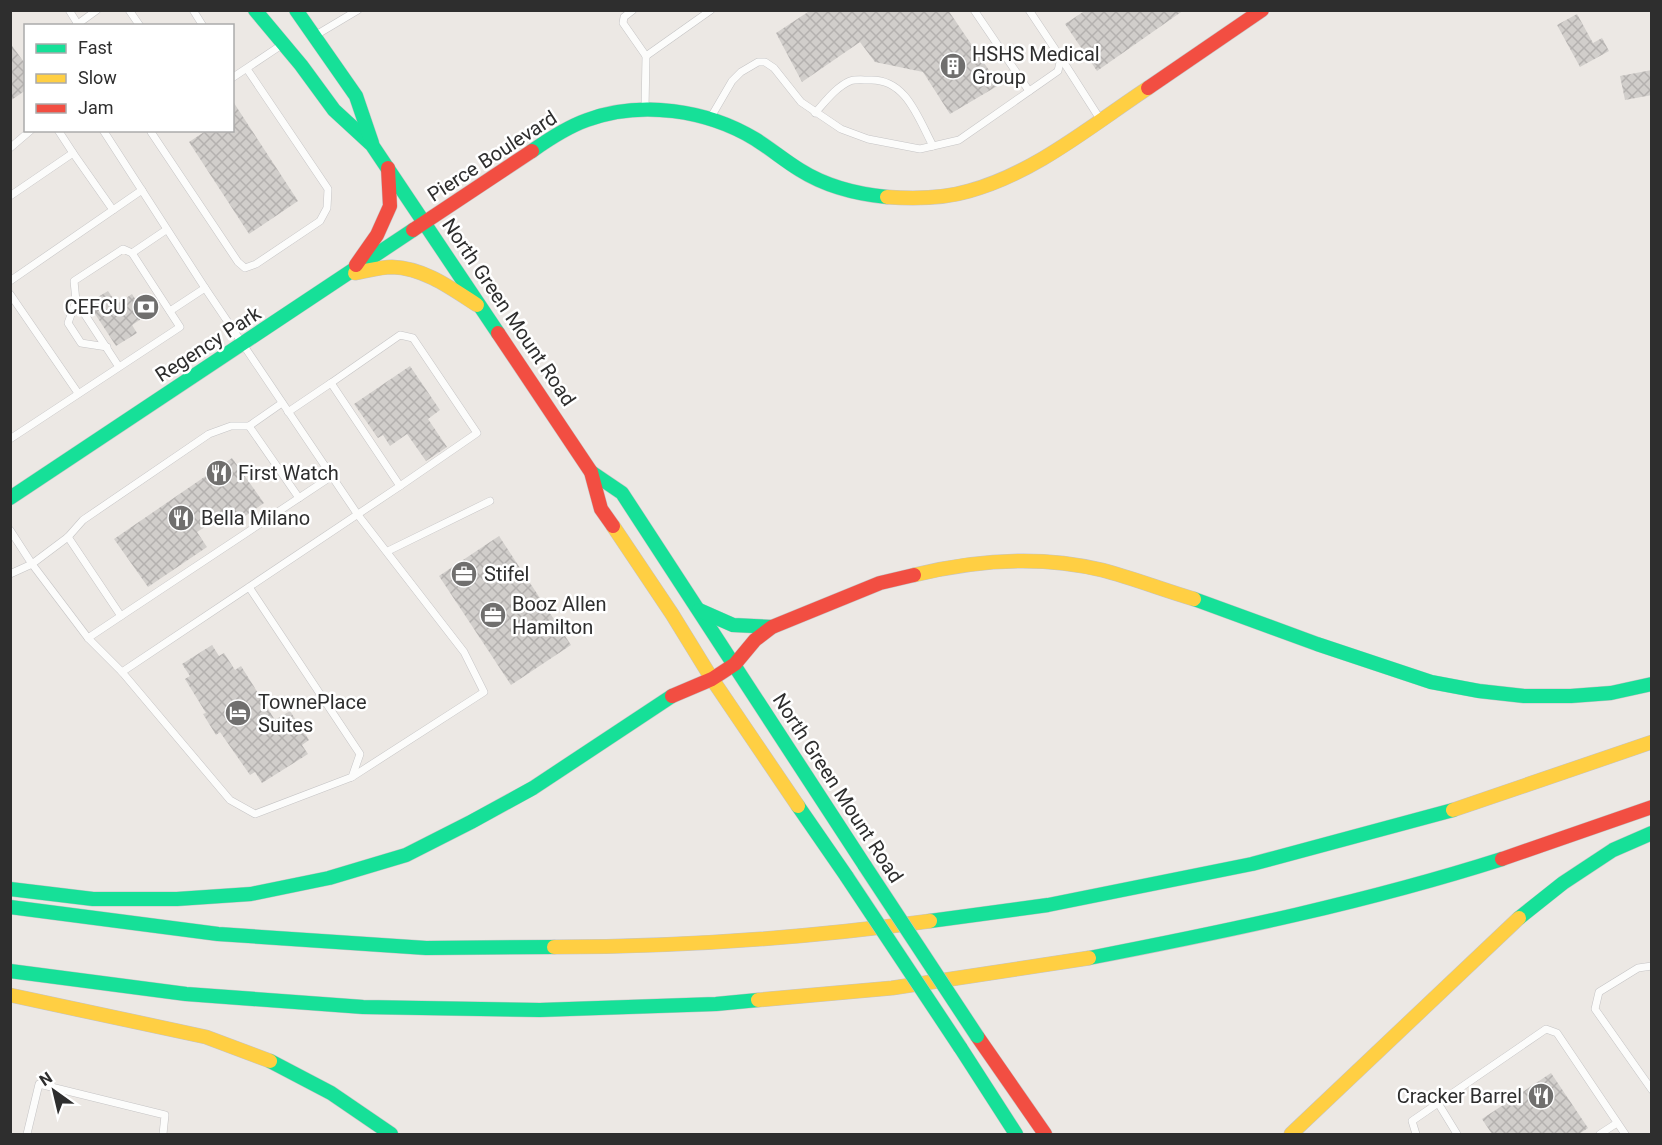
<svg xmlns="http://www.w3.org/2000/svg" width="1662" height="1145" viewBox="0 0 1662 1145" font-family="Roboto,sans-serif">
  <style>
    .building { fill: url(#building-cross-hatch) }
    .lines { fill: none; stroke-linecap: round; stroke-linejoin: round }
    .lane-casing { stroke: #c5c4c5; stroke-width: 8 }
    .fast-casing { stroke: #c5c4c5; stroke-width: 15 }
    .slow-casing { stroke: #c5c4c5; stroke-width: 15 }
    .jam-casing { stroke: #c5c4c5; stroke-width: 15 }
    .lane { stroke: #fcfcfb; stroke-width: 7 }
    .fast { stroke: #16e098; stroke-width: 14 }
    .slow { stroke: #ffcf43; stroke-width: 14 }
    .jam { stroke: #f24e42; stroke-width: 14 }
    .fast-bridge-casing { stroke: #c5c4c5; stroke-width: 15; stroke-linecap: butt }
    .fast-bridge { stroke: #16e098; stroke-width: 14 }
    .labels { text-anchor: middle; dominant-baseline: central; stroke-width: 5; stroke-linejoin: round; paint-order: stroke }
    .poi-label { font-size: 20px; fill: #2e2e2e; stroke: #fff; text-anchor: start }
    .street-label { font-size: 20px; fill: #2e2e2e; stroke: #fff }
  </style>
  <defs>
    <pattern id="building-cross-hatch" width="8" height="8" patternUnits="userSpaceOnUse" patternTransform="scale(1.5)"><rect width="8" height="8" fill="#d1cecb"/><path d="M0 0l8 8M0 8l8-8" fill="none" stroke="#b4b1af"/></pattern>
  </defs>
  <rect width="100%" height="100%" fill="#ece8e4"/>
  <!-- building -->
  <g class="building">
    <polygon points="811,10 948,10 999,85 950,114 923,72 875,62 860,42 802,82 776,33"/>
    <polygon points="1086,10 1184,10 1097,71 1065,24"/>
    <polygon points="1577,14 1593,43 1602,38 1609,51 1580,67 1557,25"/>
    <polygon points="10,43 26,65 26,90 10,101"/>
    <polygon points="1652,70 1652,95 1625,100 1620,76"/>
    <polygon points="232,100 298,201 249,234 189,142 207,130 232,130"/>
    <polygon points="108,291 117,304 132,294 146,316 132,325 137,333 116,346 88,303"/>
    <polygon points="410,366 440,410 428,419 447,447 426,461 407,434 390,446 383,435 378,438 354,404"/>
    <polygon points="232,458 264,503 234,524 226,513 197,532 207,547 148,587 114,539"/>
    <polygon points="499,536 571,645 511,685 439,576"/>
    <polygon points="212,645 219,656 224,653 235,670 241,666 275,720 290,711 309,740 302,745 308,754 262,783 255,772 250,775 220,732 216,735 203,714 206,713 185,679 190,676 182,664"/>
    <polygon points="1551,1073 1588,1128 1579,1134 1492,1134 1482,1119"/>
  </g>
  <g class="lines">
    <defs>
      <g id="lane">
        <polyline points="69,10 79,26"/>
        <polyline points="129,10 140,26"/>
        <polyline points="193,10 203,26"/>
        <polyline points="633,10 624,17 623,23 646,56 645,109"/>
        <polyline points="974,10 1029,91"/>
        <polyline points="75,26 97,10"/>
        <polyline points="316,35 358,10"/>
        <polyline points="646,56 711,10"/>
        <polyline points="1061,58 1100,119"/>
        <polyline points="232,78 283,44"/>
        <path d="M815 113C825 102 836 87 850 81 856 79 863 80 869 80 906 78 918 118 933 146"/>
        <polyline points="711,117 732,81 741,72 758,62 765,62 774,68 801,102 841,129 868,139 920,149 959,140 1058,71 1061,58 1029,10"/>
        <polyline points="58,130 73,153"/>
        <polyline points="103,130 205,288 358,515 464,652 484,692 352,777"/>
        <polyline points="151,132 238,262 245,268 256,264 320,221 327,208 328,189 247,69"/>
        <polyline points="10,148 31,130"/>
        <polyline points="10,196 73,153 113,210"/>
        <polyline points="132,253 166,230"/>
        <polyline points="10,281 142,190"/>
        <polyline points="10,294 78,393"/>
        <polyline points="76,301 68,323 81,343 107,347"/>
        <polyline points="170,311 205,288"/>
        <polyline points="331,383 400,335 413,338 477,433 400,486"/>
        <polyline points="249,426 299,498"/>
        <polyline points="10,439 180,327 132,253 123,249 74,281 76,301 119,367"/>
        <polyline points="10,530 32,564 68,537 83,520 209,434 231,426 249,426 282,403"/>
        <polyline points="68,537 121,616 88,638"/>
        <polyline points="388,551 490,501"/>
        <polyline points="10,574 32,564 88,638 122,672"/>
        <polyline points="249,587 360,754 352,777 255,814 230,800 122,672 400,486 331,383 288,412"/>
        <polyline points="121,616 332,476"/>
        <polyline points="1652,966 1638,968 1599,992 1595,1009 1652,1090"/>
        <polyline points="1438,1103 1457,1134"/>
        <polyline points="27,1134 39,1084 165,1115 163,1134"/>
        <polyline points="1416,1134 1412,1121 1546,1029 1557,1033 1625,1134"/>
        <polyline points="1600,1134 1617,1123"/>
      </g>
      <g id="fast">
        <polyline points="255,10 301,65 334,110 372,145 498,333"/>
        <polyline points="296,10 356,96 372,143"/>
        <path d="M532 151C549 139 567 127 587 120 641 100 707 110 755 139 771 149 785 161 800 170 827 187 856 194 887 197"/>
        <polyline points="591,472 622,493 865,866"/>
        <polyline points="10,498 413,230"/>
        <polyline points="1194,599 1317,644 1431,682 1479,691 1524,696 1571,696 1611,693 1652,684"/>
        <polyline points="699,610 733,625 772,627"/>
        <polyline points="798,806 847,877"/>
        <polyline points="10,889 93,899 177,899 251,894 329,878 406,855 471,822 533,788 672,696"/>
        <polyline points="10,907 218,934 426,948 554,947"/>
        <polyline points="1519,918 1563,883 1613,850 1652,833"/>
        <polyline points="930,921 1048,905 1252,864 1453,810"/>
        <path d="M1089 958C1228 931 1367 902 1502 859"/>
        <polyline points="10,971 186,994 363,1007 540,1010 716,1004 758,1000"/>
        <polyline points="960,1047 1016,1134"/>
        <polyline points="270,1061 331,1093 391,1134"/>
      </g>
      <g id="slow">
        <path d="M887 197C914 199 942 199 969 191 1035 173 1092 125 1148 88"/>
        <path d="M355 273C367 271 380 267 392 267 424 268 451 288 477 305"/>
        <polyline points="613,526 672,614 712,679 798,806"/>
        <path d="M914 575C975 560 1040 555 1102 570 1133 578 1163 590 1194 599"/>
        <polyline points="1453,810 1652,742"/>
        <path d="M554 947C680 947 806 938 930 921"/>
        <polyline points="10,995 206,1037 270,1061"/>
        <polyline points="758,1000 892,988 1089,958"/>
        <polyline points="1291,1134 1519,918"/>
      </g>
      <g id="jam">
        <polyline points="1148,88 1262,10"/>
        <polyline points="413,230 532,151"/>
        <polyline points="356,265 377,235 390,206 388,168"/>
        <polyline points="498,333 591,472 601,509 613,526"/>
        <polyline points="672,696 712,679 735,664 755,640 772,627 880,583 914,575"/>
        <polyline points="1502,859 1652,807"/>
        <polyline points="977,1036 1045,1134"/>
      </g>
    </defs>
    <!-- lane casing -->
    <use href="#lane" class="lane-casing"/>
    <!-- fast casing -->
    <use href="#fast" class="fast-casing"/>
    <!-- slow casing -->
    <use href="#slow" class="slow-casing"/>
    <!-- jam casing -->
    <use href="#jam" class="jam-casing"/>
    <!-- lane -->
    <use href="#lane" class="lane"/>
    <!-- fast -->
    <use href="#fast" class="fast"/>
    <!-- slow -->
    <use href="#slow" class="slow"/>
    <!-- jam -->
    <use href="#jam" class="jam"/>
    <defs>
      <g id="fast-bridge">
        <polyline points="865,866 977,1036"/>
        <polyline points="847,877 960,1047"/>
      </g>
    </defs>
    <!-- fast-bridge casing -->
    <use href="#fast-bridge" class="fast-bridge-casing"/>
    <!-- fast-bridge -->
    <use href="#fast-bridge" class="fast-bridge"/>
  </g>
  <!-- icons -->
  <defs>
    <symbol id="building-disc" viewBox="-11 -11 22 22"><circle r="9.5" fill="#706f6e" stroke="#fff"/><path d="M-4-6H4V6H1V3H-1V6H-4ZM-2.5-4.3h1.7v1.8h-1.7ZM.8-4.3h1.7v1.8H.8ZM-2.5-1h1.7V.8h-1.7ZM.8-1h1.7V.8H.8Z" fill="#fff"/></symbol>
    <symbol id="bank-disc" viewBox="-11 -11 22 22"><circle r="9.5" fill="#706f6e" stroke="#fff"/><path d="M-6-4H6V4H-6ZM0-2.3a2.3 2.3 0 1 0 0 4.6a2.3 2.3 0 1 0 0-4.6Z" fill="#fff"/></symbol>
    <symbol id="restaurant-disc" viewBox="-11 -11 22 22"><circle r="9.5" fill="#706f6e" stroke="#fff"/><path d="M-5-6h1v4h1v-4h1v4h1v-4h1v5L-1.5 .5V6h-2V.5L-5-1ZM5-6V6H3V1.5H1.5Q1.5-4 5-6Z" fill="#fff"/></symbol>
    <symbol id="office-disc" viewBox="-11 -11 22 22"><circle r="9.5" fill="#706f6e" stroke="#fff"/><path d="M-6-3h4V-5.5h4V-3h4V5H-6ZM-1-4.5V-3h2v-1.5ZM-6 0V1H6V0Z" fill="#fff"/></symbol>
    <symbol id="hotel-disc" viewBox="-11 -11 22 22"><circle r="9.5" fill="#706f6e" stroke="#fff"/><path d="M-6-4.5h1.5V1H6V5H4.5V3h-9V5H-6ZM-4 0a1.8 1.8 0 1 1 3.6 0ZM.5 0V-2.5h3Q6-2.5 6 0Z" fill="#fff"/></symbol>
  </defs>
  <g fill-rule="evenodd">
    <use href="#building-disc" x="938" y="51" width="30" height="30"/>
    <use href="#bank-disc" x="131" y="292" width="30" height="30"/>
    <use href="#restaurant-disc" x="204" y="458" width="30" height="30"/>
    <use href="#restaurant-disc" x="166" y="503" width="30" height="30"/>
    <use href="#office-disc" x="449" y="559" width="30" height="30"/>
    <use href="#office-disc" x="478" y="600" width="30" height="30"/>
    <use href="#hotel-disc" x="223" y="698" width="30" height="30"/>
    <use href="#restaurant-disc" x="1526" y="1081" width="30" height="30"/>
  </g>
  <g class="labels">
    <!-- poi labels -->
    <g class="poi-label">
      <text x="972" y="54">HSHS Medical<tspan x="972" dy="23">Group</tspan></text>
      <text x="126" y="307" text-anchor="end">CEFCU</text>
      <text x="238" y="473">First Watch</text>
      <text x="201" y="518">Bella Milano</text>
      <text x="484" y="574">Stifel</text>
      <text x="512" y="604">Booz Allen<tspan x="512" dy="23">Hamilton</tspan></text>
      <text x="258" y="702">TownePlace<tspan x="258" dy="23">Suites</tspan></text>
      <text x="1522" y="1096" text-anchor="end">Cracker Barrel</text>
    </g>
    <!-- street labels -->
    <g class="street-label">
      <text transform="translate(492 156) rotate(-33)">Pierce Boulevard</text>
      <text transform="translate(509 312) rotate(56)">North Green Mount Road</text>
      <text transform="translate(208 344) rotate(-33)">Regency Park</text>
      <text transform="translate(838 788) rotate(57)">North Green Mount Road</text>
    </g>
  </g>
  <!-- border -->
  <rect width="1662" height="1145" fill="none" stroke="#2e2e2e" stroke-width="24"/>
  <!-- legend -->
  <rect x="24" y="24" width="210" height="108" fill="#ffffff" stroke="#ababab" stroke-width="1.5"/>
  <rect x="36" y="44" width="30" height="9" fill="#16e098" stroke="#ababab" stroke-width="1.5"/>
  <text x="78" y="54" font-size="18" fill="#2e2e2e">Fast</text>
  <rect x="36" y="74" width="30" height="9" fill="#ffcf43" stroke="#ababab" stroke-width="1.5"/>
  <text x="78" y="84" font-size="18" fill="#2e2e2e">Slow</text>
  <rect x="36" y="104" width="30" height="9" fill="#f24e42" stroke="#ababab" stroke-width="1.5"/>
  <text x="78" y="114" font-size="18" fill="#2e2e2e">Jam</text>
  <!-- north arrow -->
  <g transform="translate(54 1091) rotate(326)" stroke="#ffffff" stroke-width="4.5" paint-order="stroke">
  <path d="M0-4.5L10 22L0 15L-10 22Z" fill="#2e2e2e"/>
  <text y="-9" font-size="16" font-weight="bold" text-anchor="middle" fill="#2e2e2e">N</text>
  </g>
</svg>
